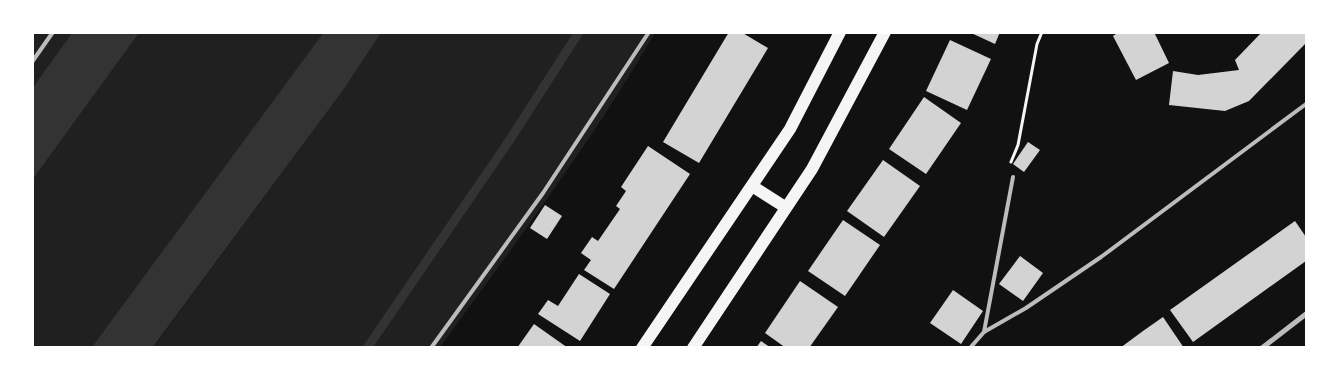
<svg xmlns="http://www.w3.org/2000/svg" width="1339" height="380" viewBox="0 0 1339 380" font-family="'Alegreya Sans',sans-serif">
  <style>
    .green { fill: #202020 }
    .water { fill: #333 }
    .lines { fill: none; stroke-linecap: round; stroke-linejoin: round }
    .stream { stroke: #333; stroke-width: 9 }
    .building { fill: #d3d3d3 }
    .path { stroke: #f5f5f5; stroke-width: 3 }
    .service { stroke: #bcbcbc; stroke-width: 4 }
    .minor { stroke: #bcbcbc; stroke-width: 5 }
    .primary { stroke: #f5f5f5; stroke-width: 12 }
  </style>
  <rect width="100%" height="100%" fill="#111"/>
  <!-- green -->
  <g class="green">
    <polygon points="33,33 72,33 33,87"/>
    <polygon points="139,33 324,33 92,347 35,348 33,345 33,179"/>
    <path d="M381 33H655C591 143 515 244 440 347L153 348 344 89Z"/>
  </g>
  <!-- water -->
  <g class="water">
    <polygon points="324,32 381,33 344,89 153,347 92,347"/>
    <polygon points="72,33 139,33 33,179 33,87"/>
  </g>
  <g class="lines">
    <!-- stream -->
    <polyline class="stream" points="367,348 509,141 579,32"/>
  </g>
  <!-- building -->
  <g class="building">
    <polygon points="729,32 741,32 768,48 699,163 663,142"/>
    <polygon points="969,32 1000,32 995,44"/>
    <polygon points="1119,32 1154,32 1169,63 1136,80 1113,36"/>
    <polygon points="1262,32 1306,32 1306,43 1249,101 1225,111 1169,105 1173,71 1198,75 1239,70 1235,60"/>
    <polygon points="950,40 991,59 967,110 926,91"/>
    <polygon points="924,97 961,123 926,174 889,149"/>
    <polygon points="1028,142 1040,150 1024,172 1013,164"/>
    <polygon points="648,146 690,174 614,289 584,270 591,260 581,253 592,237 598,241 620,209 616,206 626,191 621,187"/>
    <polygon points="883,160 920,186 884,237 847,211"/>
    <polygon points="545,205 562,216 547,239 530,228"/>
    <polygon points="843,220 880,245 845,296 808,271"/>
    <polygon points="1295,221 1306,237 1306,261 1193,342 1170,310"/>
    <polygon points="1020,256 1043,273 1023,301 999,284"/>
    <polygon points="579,274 610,294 580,341 538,314 548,300 558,306"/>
    <polygon points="800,281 838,307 809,348 786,348 765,333"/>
    <polygon points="953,290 983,311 961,344 930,323"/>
    <polygon points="1163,317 1184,348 1120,348 1143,331"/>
    <polygon points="534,324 568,348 517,348"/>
    <polygon points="761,341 771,348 756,348"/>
  </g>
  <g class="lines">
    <!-- path -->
    <polyline class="path" points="1011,162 1018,145 1037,44 1042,32"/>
    <!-- service -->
    <g class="service">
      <polyline points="32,62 53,32"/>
      <polyline points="984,332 1013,177"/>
      <polyline points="431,348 543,193 649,32"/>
      <polyline points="970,348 984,332 1026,308 1101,257 1306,104"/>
    </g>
    <!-- minor -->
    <polyline class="minor" points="1262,348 1306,314"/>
    <!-- primary -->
    <g class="primary">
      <polyline points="752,186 785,207"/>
      <polyline points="642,348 790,129 840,32"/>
      <polyline points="693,348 812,169 885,32"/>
    </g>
  </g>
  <!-- border -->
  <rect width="1339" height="380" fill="none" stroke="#ffffff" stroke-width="68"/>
</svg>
